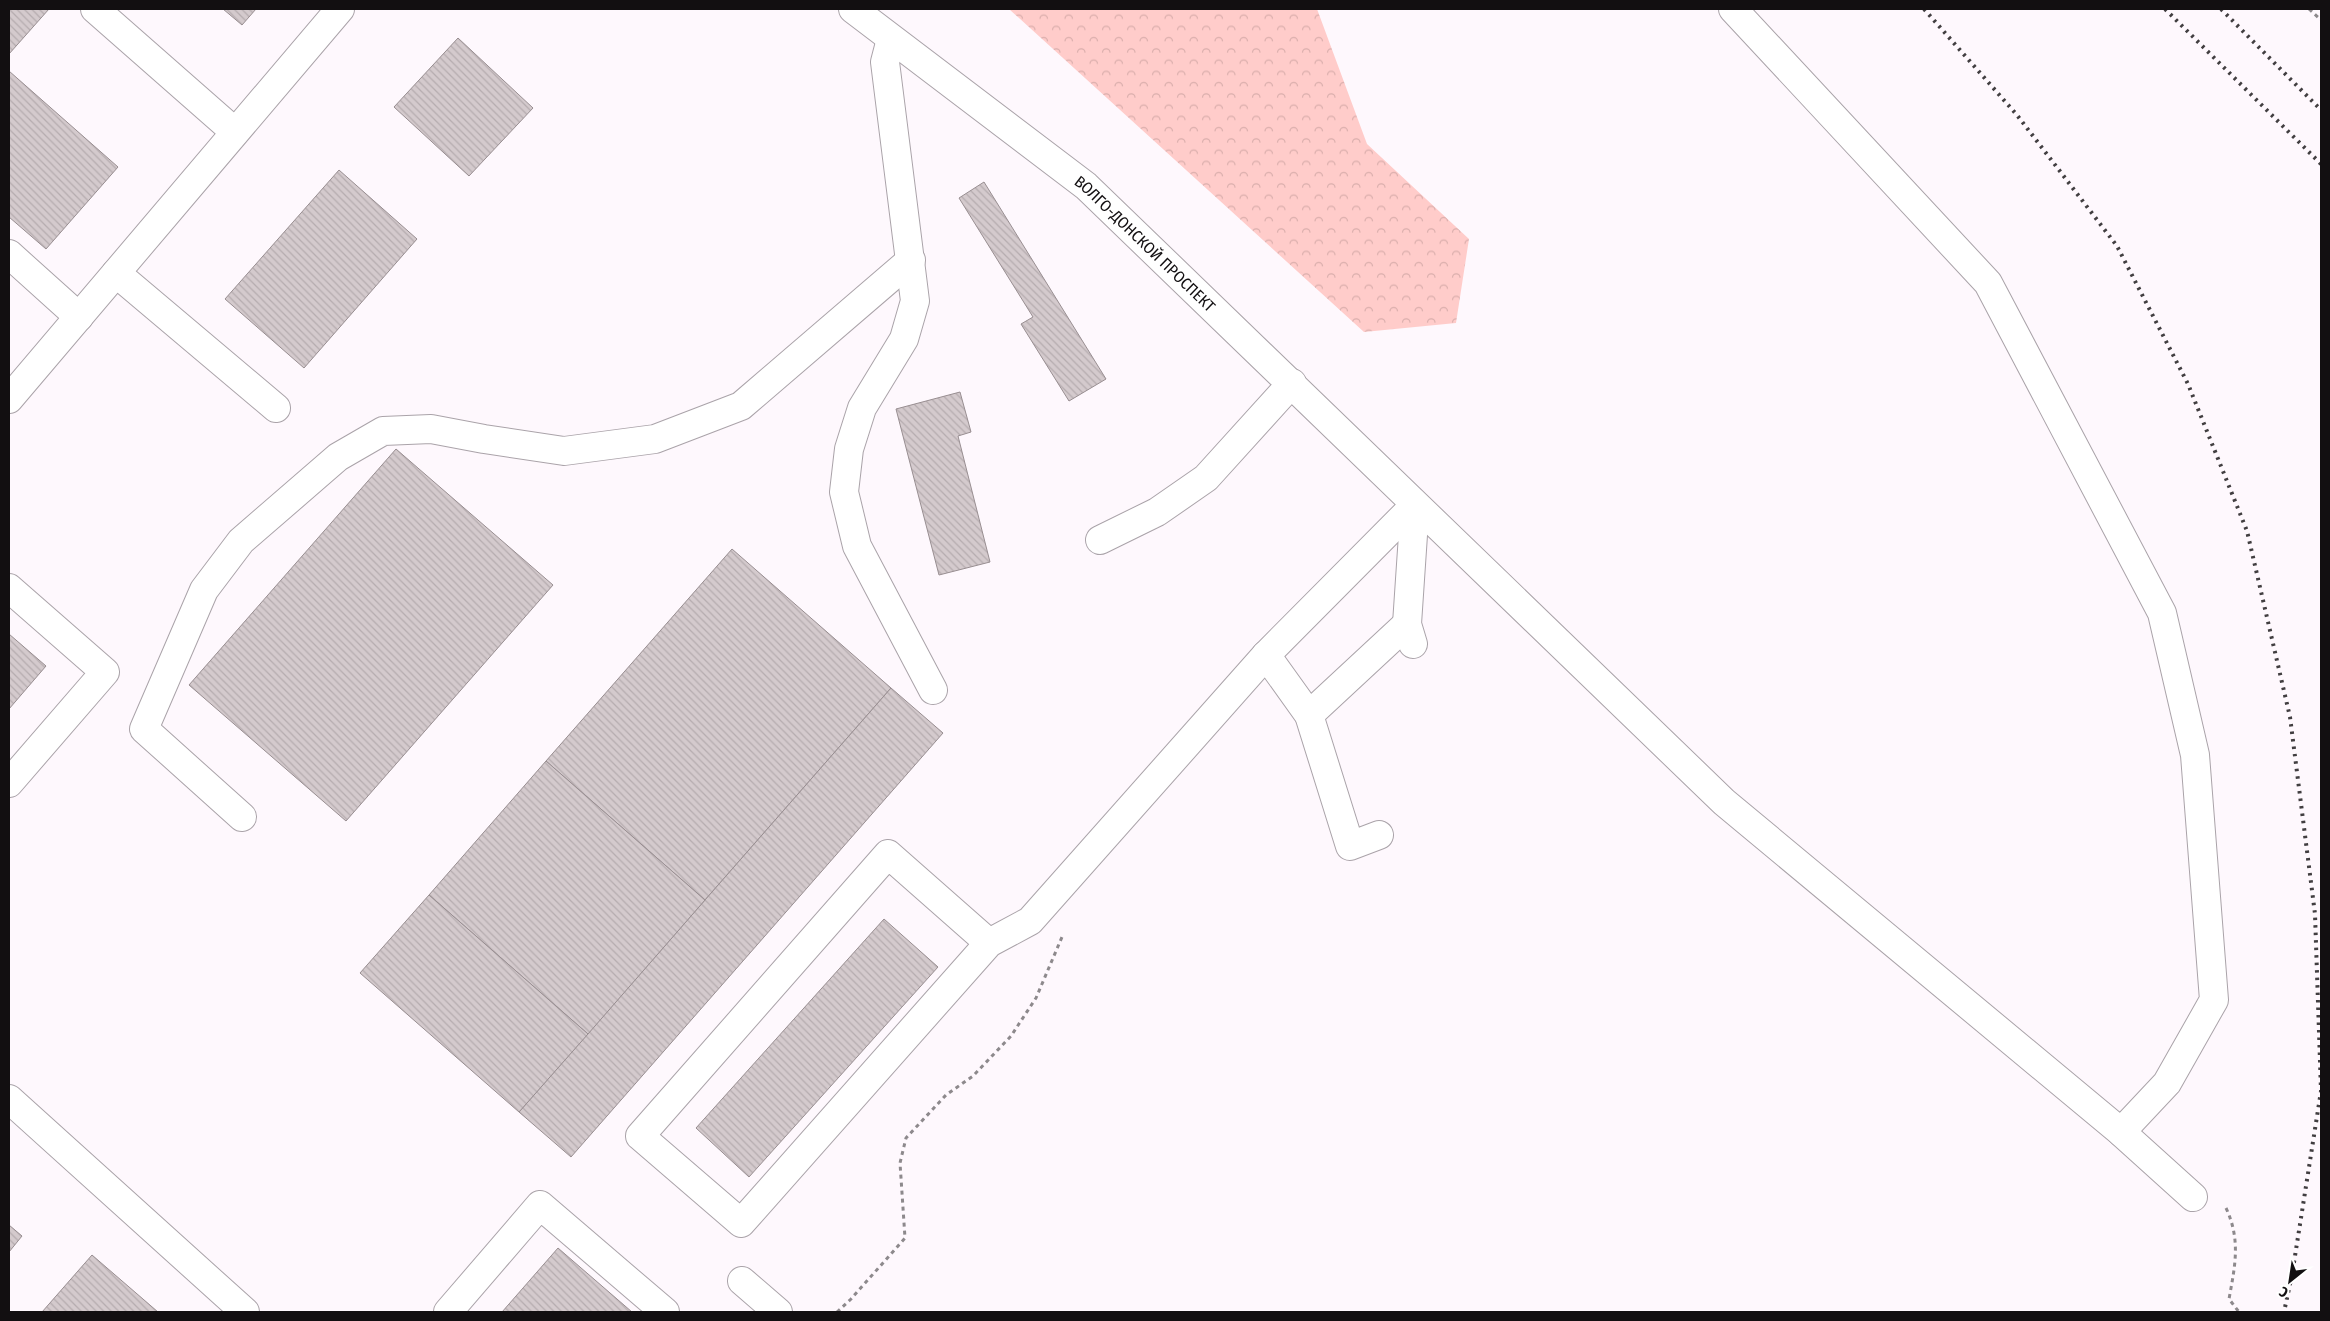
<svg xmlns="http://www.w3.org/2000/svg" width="2330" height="1321" viewBox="0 0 2330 1321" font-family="'Fira Sans Condensed',sans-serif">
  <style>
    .forest { fill: url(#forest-crowns) }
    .building { fill: url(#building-back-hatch); stroke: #988e91 }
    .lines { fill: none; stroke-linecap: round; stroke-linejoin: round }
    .minor-casing { stroke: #aaa3a9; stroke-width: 30 }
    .path { stroke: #8d898c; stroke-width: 3; stroke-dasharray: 4 4; stroke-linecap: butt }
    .minor { stroke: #fff; stroke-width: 28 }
    .rail { stroke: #413e40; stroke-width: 4; stroke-dasharray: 2.5 5; stroke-linecap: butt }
    .labels { text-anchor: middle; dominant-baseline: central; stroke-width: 4; stroke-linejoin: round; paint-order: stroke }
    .street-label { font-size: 16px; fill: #120f11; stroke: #fff }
  </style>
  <defs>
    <pattern id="forest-crowns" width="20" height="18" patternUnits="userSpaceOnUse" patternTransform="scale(1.25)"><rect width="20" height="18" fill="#ffccca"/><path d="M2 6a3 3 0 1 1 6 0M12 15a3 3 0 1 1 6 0" fill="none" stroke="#daaeac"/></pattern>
    <pattern id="building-back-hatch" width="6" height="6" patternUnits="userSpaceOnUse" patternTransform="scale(1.25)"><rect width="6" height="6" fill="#d4cacd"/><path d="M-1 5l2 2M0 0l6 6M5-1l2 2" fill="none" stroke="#b5acaf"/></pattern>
  </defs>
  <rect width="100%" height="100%" fill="#fef8fd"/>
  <!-- forest -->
  <polygon class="forest" points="1009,9 1317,9 1367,144 1469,239 1456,323 1364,332"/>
  <!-- building -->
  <g class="building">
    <polygon points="9,9 49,9 9,54"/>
    <polygon points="223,9 256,9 242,25"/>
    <polygon points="458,38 533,108 469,176 394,107"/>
    <polygon points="9,71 118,167 46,249 9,217"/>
    <polygon points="339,170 417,239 304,368 225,299"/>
    <polygon points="984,182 1106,379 1069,401 1021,324 1033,317 959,198"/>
    <polygon points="960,392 971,432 958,436 990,562 939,575 896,409"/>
    <polygon points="396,449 553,585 346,821 189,685"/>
    <polygon points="732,549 891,688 705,900 546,761"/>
    <polygon points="9,634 46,666 9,709"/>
    <polygon points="891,688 943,733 571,1157 519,1112"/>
    <polygon points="546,761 705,900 588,1034 429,895"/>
    <polygon points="429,895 588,1034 519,1112 360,973"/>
    <polygon points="884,919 938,967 749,1177 696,1128"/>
    <polygon points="9,1225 22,1236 9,1252"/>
    <polygon points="558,1248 632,1312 502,1312"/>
    <polygon points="92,1255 158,1312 42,1312"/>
  </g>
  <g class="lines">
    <defs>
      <g id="minor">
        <polyline points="95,9 235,132"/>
        <path id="s1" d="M853 9 1086 186 1724 802 2121 1132 2193 1197"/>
        <polyline points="1733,9 1988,283 2162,613 2195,755 2214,1000 2167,1083 2121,1132"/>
        <polyline points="891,39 885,62 915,301 904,339 862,408 849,449 844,492 857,546 933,690"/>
        <polyline points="9,254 79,317"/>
        <polyline points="116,273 276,408"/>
        <polyline points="9,399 340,9"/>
        <polyline points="1100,540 1157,512 1206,478 1292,383"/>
        <polyline points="9,588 105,672 9,783"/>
        <polyline points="1413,644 1407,624 1415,505"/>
        <polyline points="1266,655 1309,715 1350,846 1379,835"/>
        <polyline points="1309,715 1407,624"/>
        <polyline points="242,817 144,729 204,590 241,541 338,457 383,431 431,429 484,439 564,451 655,439 741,406 911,260"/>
        <polyline points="989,943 888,854 640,1136 741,1223 989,943 1030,921 1266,655 1415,505"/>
        <polyline points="9,1099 245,1312"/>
        <polyline points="742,1281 778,1312"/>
        <polyline points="448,1312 540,1205 665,1312"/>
      </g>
    </defs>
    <!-- minor casing -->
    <use href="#minor" class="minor-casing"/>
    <!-- path -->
    <g class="path">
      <polyline points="2309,9 2321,20"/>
      <path d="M2226 1208C2241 1240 2235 1266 2229 1299L2239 1312"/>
      <polyline points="837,1312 851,1299 905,1238 900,1163 906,1138 946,1095 973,1076 1011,1036 1036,998 1062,937"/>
    </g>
    <!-- minor -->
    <use href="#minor" class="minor"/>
    <!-- rail -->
    <g class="rail">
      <polyline points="1924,9 2017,115 2117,246 2188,384 2247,531 2290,717 2315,914 2321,1091 2292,1275 2284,1312"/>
      <polyline points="2165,9 2321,164"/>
      <polyline points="2221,9 2321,110"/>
    </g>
  </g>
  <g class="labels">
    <!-- street labels -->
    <g class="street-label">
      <text stroke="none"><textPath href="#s1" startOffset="375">ВОЛГО-ДОНСКОЙ ПРОСПЕКТ</textPath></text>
    </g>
  </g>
  <!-- border -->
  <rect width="2330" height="1321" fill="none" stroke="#120f11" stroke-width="20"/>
  <!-- north arrow -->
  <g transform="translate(2290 1281) rotate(210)" stroke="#ffffff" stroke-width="4" paint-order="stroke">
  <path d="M0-4L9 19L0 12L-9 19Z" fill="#120f11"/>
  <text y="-8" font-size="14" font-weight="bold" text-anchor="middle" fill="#120f11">С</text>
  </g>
</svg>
